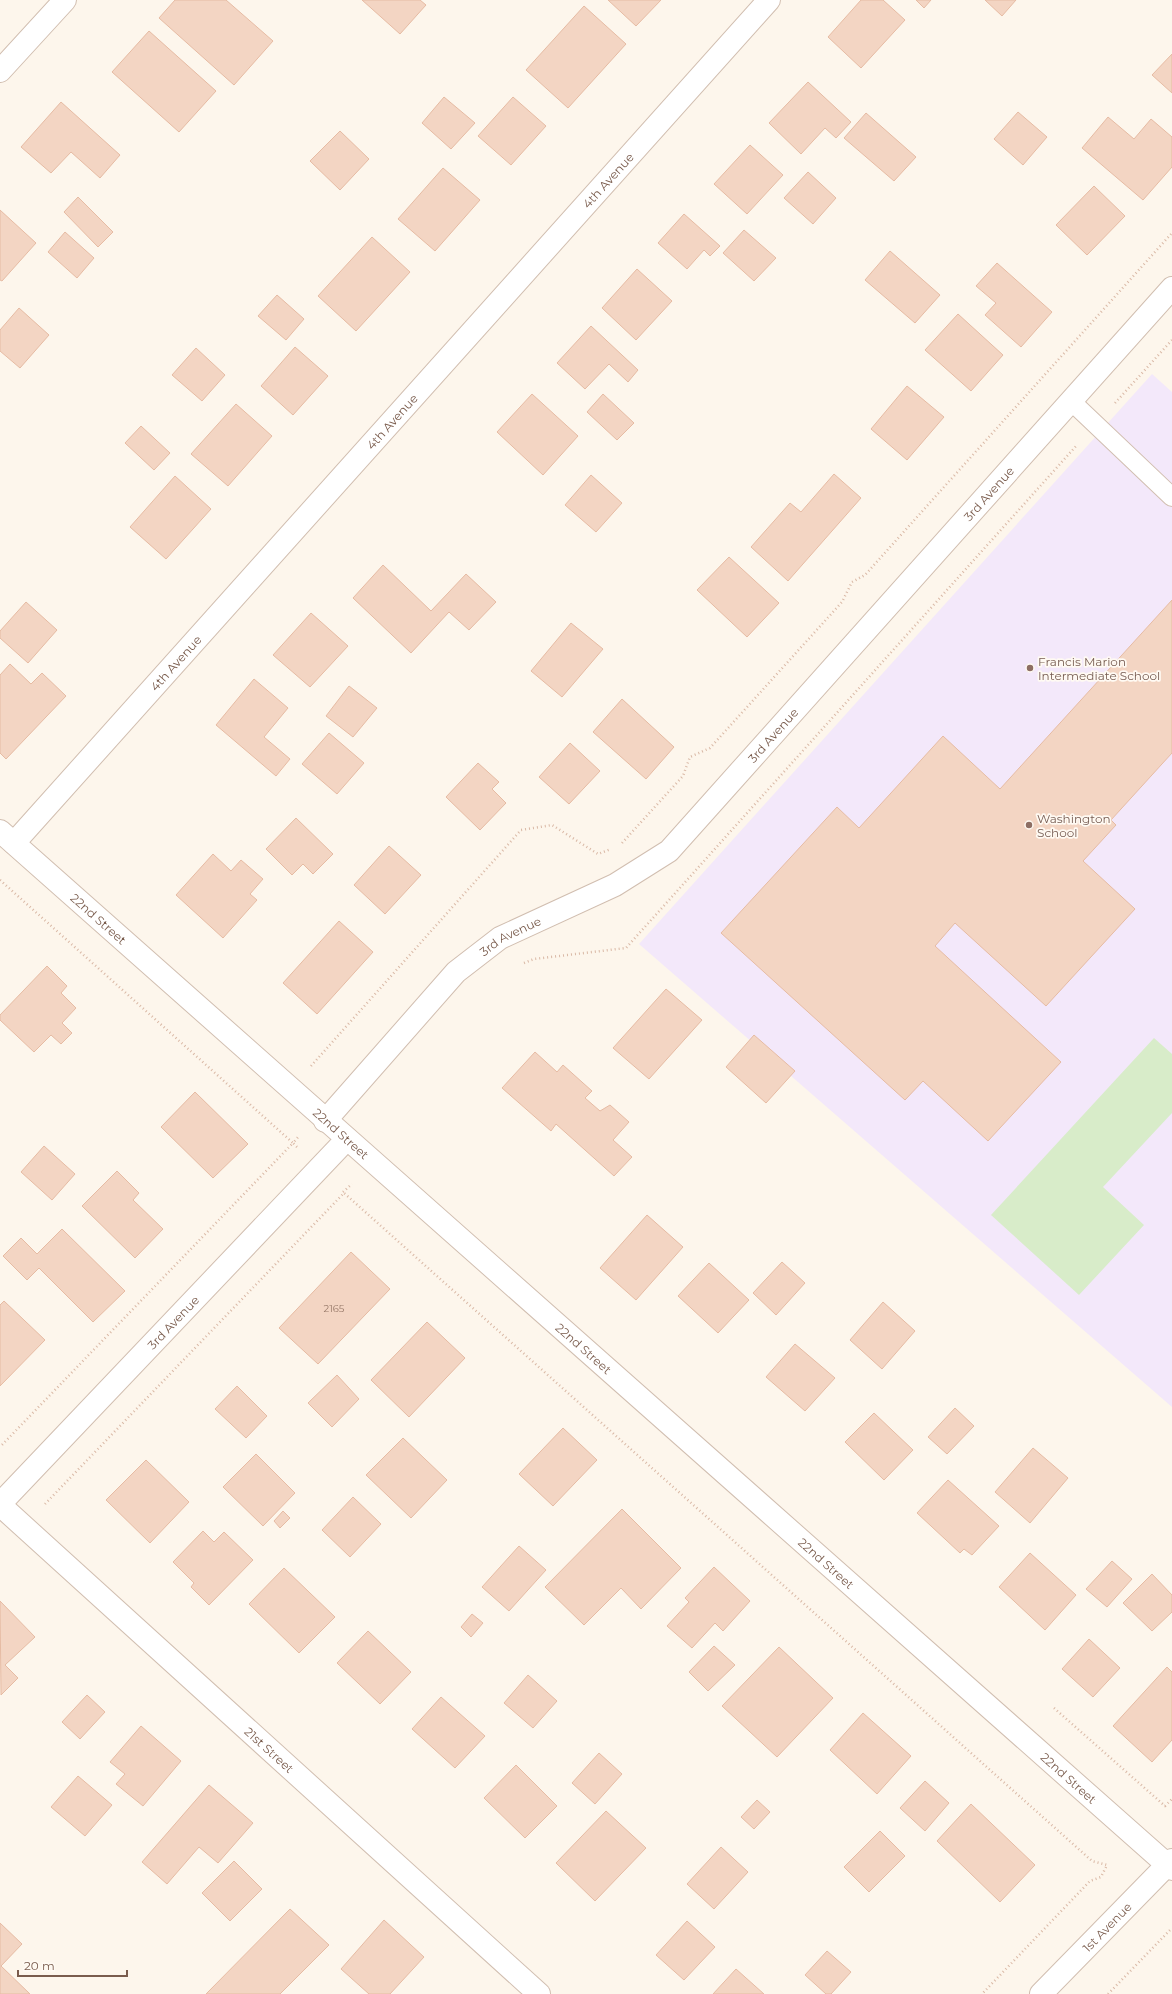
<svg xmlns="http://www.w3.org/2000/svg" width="1172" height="1994" viewBox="0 0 1172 1994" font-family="Montserrat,sans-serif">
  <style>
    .education { fill: #f3e8fa }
    .green { fill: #d8ecc9 }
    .building { fill: #f3d5c3; stroke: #e6bba3 }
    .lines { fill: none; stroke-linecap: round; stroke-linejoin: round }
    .service-casing { stroke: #d1beb0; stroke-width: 20 }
    .minor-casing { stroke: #d1beb0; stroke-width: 24 }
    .path { stroke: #d9b8a5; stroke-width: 2.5; stroke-dasharray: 1 3; stroke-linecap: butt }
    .service { stroke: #fff; stroke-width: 18 }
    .minor { stroke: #fff; stroke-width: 22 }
    .education-dot { fill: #8d6e63; stroke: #fffaf3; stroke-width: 1.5 }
    .labels { text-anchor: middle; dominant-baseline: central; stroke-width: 3.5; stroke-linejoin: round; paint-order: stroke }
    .number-label { font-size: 10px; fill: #987a6a }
    .street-label { font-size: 12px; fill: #7a5c4d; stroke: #fffaf3 }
    .education-label { font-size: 12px; fill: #785e54; stroke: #fffaf3; text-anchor: start }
  </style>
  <rect width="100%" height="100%" fill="#fdf6ec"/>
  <!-- education -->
  <polygon class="education" points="1152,374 1172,392 1172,1407 639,944"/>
  <!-- green -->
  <polygon class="green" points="1154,1038 1172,1054 1172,1113 1103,1187 1144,1225 1079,1295 991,1215"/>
  <!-- building -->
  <g class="building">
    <polygon points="175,0 226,0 273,41 234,85 159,18"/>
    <polygon points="362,0 420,0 426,5 400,34"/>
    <polygon points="608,0 661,0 636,26"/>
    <polygon points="861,0 883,0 905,20 861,68 828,37"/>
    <polygon points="916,0 931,0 924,8"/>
    <polygon points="985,0 1016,0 1002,16"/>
    <polygon points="584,6 626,44 568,108 526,70"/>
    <polygon points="149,31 216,91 179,132 112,72"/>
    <polygon points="1172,54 1172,93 1152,75"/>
    <polygon points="808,82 851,122 836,138 825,128 801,154 769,123"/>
    <polygon points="444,97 475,123 451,149 422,123"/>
    <polygon points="513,97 546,126 511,165 478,136"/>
    <polygon points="61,102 120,155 100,178 71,152 51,173 21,147"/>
    <polygon points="1018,112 1047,137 1023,165 994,139"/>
    <polygon points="866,113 916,157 894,181 844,138"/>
    <polygon points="1108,117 1134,139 1151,119 1172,137 1172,167 1143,200 1082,148"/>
    <polygon points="340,131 369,159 340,190 310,161"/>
    <polygon points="750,145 783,175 747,214 714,184"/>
    <polygon points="443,168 480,200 435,251 398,219"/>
    <polygon points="808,172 836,198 813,224 784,198"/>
    <polygon points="1094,186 1125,216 1087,255 1056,225"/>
    <polygon points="78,197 113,232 98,247 64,212"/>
    <polygon points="0,210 36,243 2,281 0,280"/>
    <polygon points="684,214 720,246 710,256 704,250 687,269 658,243"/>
    <polygon points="744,230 776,258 754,281 723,253"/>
    <polygon points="65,232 94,258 77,278 48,252"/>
    <polygon points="372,237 410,272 356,331 318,296"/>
    <polygon points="890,251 940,295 915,323 865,280"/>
    <polygon points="997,263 1052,312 1021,347 985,315 996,303 976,286"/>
    <polygon points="637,269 672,301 636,340 602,308"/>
    <polygon points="277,295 304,319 286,340 258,316"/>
    <polygon points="19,308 49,335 20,368 0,351 0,330"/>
    <polygon points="958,314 1003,355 971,391 925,350"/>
    <polygon points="591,326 638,370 628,382 609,364 585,389 557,363"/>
    <polygon points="295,347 328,376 293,415 261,386"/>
    <polygon points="196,348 225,375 202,401 172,375"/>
    <polygon points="907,386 944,417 907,460 871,429"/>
    <polygon points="532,394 578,436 543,475 497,432"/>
    <polygon points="603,394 634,423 617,440 587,412"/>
    <polygon points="236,404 272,436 228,486 191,454"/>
    <polygon points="141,426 170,453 154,470 125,443"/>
    <polygon points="834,474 861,498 788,581 751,547 790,503 801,512"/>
    <polygon points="591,475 622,503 596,532 565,505"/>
    <polygon points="175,476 211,509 166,559 130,527"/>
    <polygon points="729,557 779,603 747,637 697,590"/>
    <polygon points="383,565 431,611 466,574 496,602 469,630 449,612 411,653 353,598"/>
    <polygon points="1172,600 1172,753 1111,820 1116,825 1083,861 1135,909 1046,1006 955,923 935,946 1061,1062 988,1141 923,1081 905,1100 721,933 837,807 859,828 943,736 1000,789"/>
    <polygon points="26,602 57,630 28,663 0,638 0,631"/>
    <polygon points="311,613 348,646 310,687 273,655"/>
    <polygon points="571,623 603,649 562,697 531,671"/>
    <polygon points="10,664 31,684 42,673 66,696 6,759 0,753 0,675"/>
    <polygon points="254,679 288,708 264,737 290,759 276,776 216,725"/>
    <polygon points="349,686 377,708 353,737 326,716"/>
    <polygon points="622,699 674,747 646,779 593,732"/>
    <polygon points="329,733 364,763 337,794 302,764"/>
    <polygon points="570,743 600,771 569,804 539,777"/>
    <polygon points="478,763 499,782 492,789 506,803 480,830 446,797"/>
    <polygon points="296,818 333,854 313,874 303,864 292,875 266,849"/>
    <polygon points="389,846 421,875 385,914 354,885"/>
    <polygon points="213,854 231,871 241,860 263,879 250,894 257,900 223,938 176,895"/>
    <polygon points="339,921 373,952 317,1014 283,983"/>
    <polygon points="47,966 67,986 61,993 76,1008 62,1023 72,1033 61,1044 51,1035 34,1052 0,1020 0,1015"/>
    <polygon points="666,989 702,1020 649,1079 613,1048"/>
    <polygon points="754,1035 795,1071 766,1103 726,1067"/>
    <polygon points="535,1052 557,1072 563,1065 592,1091 585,1098 600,1111 610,1105 629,1122 613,1140 632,1157 614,1176 556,1124 551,1131 502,1088"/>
    <polygon points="195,1092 248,1144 213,1178 161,1127"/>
    <polygon points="44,1146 75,1174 52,1200 21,1172"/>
    <polygon points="117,1171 139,1193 133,1200 163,1229 135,1258 82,1206"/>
    <polygon points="647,1215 683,1247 636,1300 600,1268"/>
    <polygon points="62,1229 125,1291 93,1322 39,1268 27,1280 3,1256 21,1238 37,1254"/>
    <polygon points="351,1252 390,1289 318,1364 279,1328"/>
    <polygon points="782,1262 805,1283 776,1315 753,1293"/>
    <polygon points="709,1263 749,1300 718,1333 678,1296"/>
    <polygon points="4,1301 45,1340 0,1386 0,1305"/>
    <polygon points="883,1302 915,1331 882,1369 850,1340"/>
    <polygon points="427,1322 465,1358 409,1417 371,1380"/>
    <polygon points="795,1344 835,1378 805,1411 766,1377"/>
    <polygon points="337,1375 359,1399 332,1427 308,1403"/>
    <polygon points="237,1386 267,1416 246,1438 215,1409"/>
    <polygon points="955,1408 974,1426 947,1454 928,1437"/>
    <polygon points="874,1413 913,1450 884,1480 845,1442"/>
    <polygon points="563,1428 597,1460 553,1506 519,1474"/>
    <polygon points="403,1438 447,1480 411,1518 366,1475"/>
    <polygon points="1033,1448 1068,1478 1030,1523 995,1492"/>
    <polygon points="256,1454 295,1493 263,1526 223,1487"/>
    <polygon points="146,1460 189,1502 150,1543 106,1500"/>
    <polygon points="948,1480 999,1526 972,1555 964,1549 960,1553 917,1513"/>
    <polygon points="353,1497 381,1524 350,1557 322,1530"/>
    <polygon points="622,1509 681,1568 641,1609 621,1588 584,1625 545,1587"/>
    <polygon points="283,1511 290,1518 280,1528 274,1521"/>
    <polygon points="203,1531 214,1542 224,1532 253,1560 209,1605 191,1587 194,1583 173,1562"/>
    <polygon points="519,1546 546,1570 509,1611 482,1587"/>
    <polygon points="1030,1553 1076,1595 1045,1630 999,1587"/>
    <polygon points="1112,1561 1132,1579 1107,1607 1086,1589"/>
    <polygon points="714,1567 750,1601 723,1631 715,1623 692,1648 667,1626 689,1602 685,1598"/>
    <polygon points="284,1568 335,1617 299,1653 249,1604"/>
    <polygon points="1152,1574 1172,1595 1172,1612 1152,1631 1123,1603"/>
    <polygon points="0,1601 35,1637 5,1665 18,1678 1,1695"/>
    <polygon points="472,1614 483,1623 471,1637 461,1627"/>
    <polygon points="368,1631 411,1672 380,1704 337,1663"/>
    <polygon points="1089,1639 1120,1668 1093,1697 1062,1669"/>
    <polygon points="714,1646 735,1665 708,1691 689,1672"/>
    <polygon points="779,1647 833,1698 777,1757 722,1706"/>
    <polygon points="1167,1667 1172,1672 1172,1740 1152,1762 1113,1726"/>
    <polygon points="528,1675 557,1701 533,1728 504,1703"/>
    <polygon points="87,1695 105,1712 80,1739 62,1722"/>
    <polygon points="441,1697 485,1736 455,1768 412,1729"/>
    <polygon points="863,1713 911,1756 877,1794 830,1750"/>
    <polygon points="141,1726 181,1761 143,1806 116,1784 125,1774 110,1762"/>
    <polygon points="599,1753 622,1774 595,1804 572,1783"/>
    <polygon points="516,1765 557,1806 525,1838 484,1798"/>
    <polygon points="78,1776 112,1805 85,1836 51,1807"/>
    <polygon points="925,1781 949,1803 925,1831 900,1808"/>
    <polygon points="209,1785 253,1823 218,1863 199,1847 167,1884 142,1862"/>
    <polygon points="757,1800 770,1812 754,1829 741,1817"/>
    <polygon points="971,1804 1035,1865 1000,1902 937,1841"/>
    <polygon points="606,1811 646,1848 595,1901 556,1863"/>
    <polygon points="880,1831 905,1856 869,1892 844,1867"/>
    <polygon points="721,1847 748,1872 714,1909 687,1884"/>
    <polygon points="234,1861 262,1889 230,1921 202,1893"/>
    <polygon points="290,1909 329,1945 280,1994 206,1994"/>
    <polygon points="384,1920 424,1957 390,1994 369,1994 341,1969"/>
    <polygon points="687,1921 715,1947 684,1980 656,1955"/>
    <polygon points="0,1923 22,1944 1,1966 30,1994 0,1994"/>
    <polygon points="827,1951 851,1972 831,1994 826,1994 805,1975"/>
    <polygon points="736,1969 764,1994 713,1994"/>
  </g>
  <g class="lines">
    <defs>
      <polyline id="service" points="1071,401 1172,497"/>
      <g id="minor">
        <polyline points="0,71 65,0"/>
        <path id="s1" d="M0 831 1172 1869"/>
        <path id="s2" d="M14 843 769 0"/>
        <path id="s3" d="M325 1121 456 972 500 938 615 885 669 851 1172 288"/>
        <path id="s4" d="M0 1504 347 1139"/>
        <path id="s5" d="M0 1505 539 1994"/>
        <path id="s6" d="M1041 1994 1172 1860"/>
      </g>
    </defs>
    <!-- service casing -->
    <use href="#service" class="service-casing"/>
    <!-- minor casing -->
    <use href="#minor" class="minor-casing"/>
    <!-- path -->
    <g class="path">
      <polyline points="1115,403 1172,340"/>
      <polyline points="622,843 683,776 690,757 710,748 842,602 852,582 865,575 1172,233"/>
      <polyline points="0,880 293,1143 0,1447"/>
      <polyline points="524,963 534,959 626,948 1077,445"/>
      <polyline points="311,1066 521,830 552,825 598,854 611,849"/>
      <polyline points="297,1147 293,1143 299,1136"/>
      <polyline points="343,1192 352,1184"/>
      <polyline points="45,1504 344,1193 1092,1861 1107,1865 1101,1877 1090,1881 982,1994"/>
      <polyline points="1054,1708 1165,1806 1172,1799"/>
      <polyline points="1108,1994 1172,1928"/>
    </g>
    <!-- service -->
    <use href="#service" class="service"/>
    <!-- minor -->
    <use href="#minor" class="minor"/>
  </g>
  <!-- markers -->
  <g class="education-dot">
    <circle cx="1030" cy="668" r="4"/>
    <circle cx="1029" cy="825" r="4"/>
  </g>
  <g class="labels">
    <!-- number labels -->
    <g class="number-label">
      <text x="334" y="1308">2165</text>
    </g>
    <!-- street labels -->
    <g class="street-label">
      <text stroke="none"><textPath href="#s2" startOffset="890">4th Avenue</textPath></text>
      <text stroke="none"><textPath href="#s2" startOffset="566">4th Avenue</textPath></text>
      <text stroke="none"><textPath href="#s3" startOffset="924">3rd Avenue</textPath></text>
      <text stroke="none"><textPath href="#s2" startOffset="242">4th Avenue</textPath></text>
      <text stroke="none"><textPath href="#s3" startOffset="600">3rd Avenue</textPath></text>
      <text stroke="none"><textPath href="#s1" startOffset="132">22nd Street</textPath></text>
      <text stroke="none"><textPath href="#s3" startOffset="264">3rd Avenue</textPath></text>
      <text stroke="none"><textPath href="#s1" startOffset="456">22nd Street</textPath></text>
      <text stroke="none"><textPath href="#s4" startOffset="251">3rd Avenue</textPath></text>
      <text stroke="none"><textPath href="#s1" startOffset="780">22nd Street</textPath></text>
      <text stroke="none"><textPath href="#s1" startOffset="1104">22nd Street</textPath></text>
      <text stroke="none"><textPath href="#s5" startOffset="364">21st Street</textPath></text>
      <text stroke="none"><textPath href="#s1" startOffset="1428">22nd Street</textPath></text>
      <text stroke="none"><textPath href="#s6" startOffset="94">1st Avenue</textPath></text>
    </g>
    <!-- education labels -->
    <g class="education-label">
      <text x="1038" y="661">Francis Marion<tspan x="1038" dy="14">Intermediate School</tspan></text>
      <text x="1037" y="818">Washington<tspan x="1037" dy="14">School</tspan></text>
    </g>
  </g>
  <!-- scale -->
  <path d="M18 1970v6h109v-6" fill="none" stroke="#7a5c4d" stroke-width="2"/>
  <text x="24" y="1970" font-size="12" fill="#7a5c4d" stroke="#fffaf3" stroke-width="3" paint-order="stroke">20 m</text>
</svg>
